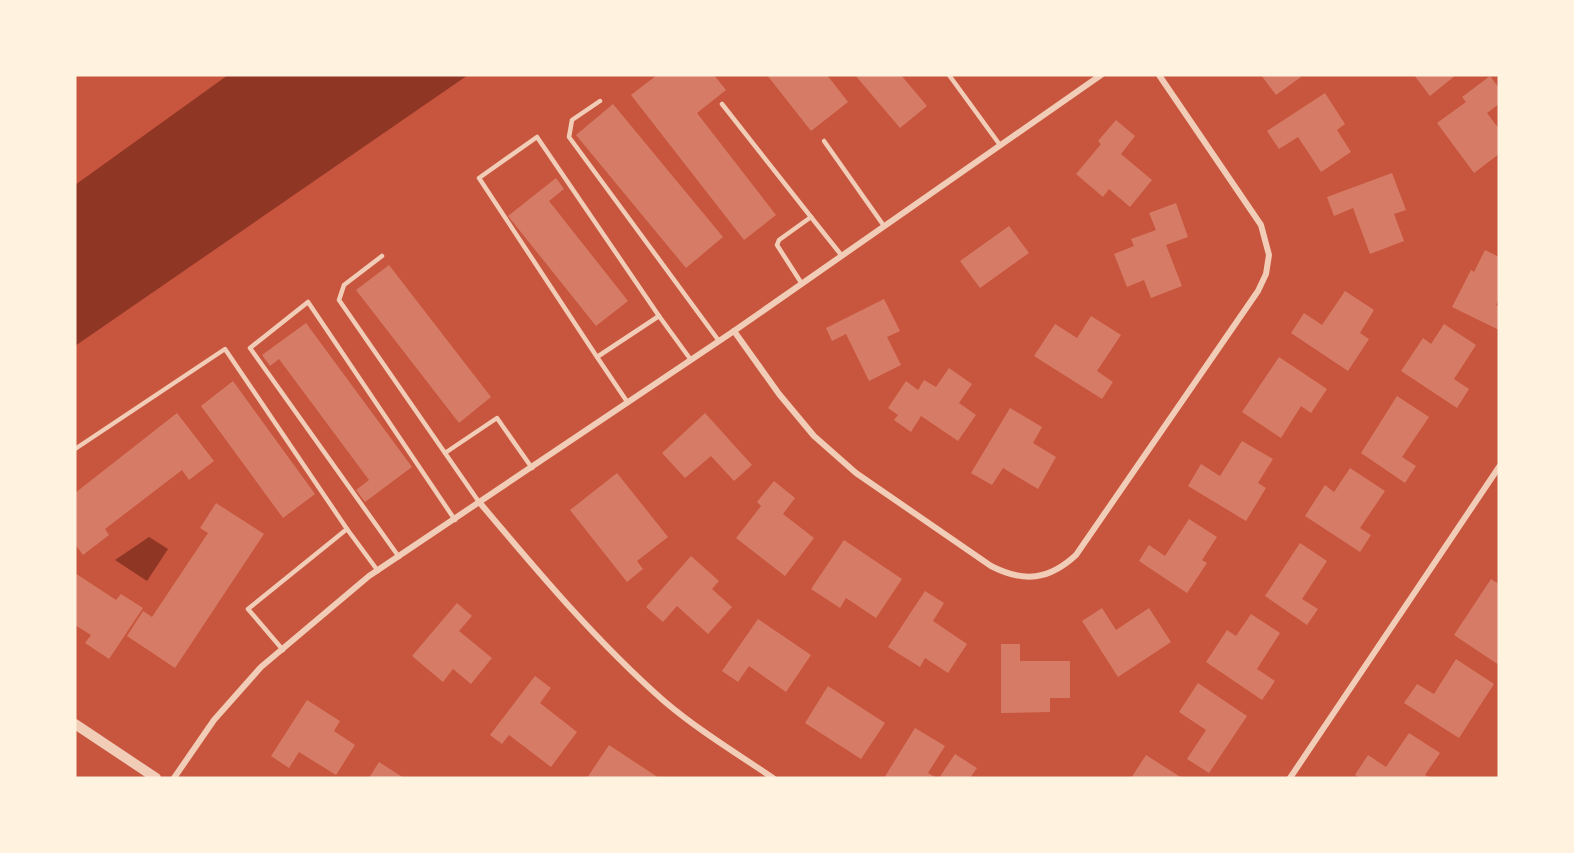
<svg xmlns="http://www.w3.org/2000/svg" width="1574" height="853" viewBox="0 0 1574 853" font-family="'PT Sans',sans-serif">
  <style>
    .water { fill: #8f3625 }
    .building { fill: #d67c66 }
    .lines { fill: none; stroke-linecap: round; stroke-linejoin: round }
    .service { stroke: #f1ccb7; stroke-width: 4.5 }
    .minor { stroke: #f1ccb7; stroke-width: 6 }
    .tertiary { stroke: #f1ccb7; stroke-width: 10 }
  </style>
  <rect width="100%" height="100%" fill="#c8553d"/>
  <!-- water -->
  <g class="water">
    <polygon points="228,75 468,75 75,346 75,185"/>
    <polygon points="149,537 168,549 147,581 115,560"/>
  </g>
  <!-- building -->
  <g class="building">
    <polygon points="657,75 714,75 726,90 697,113 776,215 744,240 631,95"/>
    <polygon points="767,75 827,75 848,102 811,131"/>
    <polygon points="855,75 901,75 927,106 900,128"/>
    <polygon points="1261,75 1300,75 1301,77 1276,95"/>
    <polygon points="1414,75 1456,75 1430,96"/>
    <polygon points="1490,76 1499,88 1499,104 1487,113 1499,129 1499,154 1474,173 1437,123 1466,102 1462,97"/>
    <polygon points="1325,93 1345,124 1337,130 1351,152 1321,172 1298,137 1279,149 1267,131"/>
    <polygon points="613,104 723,237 686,268 576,135"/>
    <polygon points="1116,120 1135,136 1121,154 1152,180 1130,207 1109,189 1103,197 1076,174 1101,144 1098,141"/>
    <polygon points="1392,173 1406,210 1394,214 1404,241 1370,254 1353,208 1334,216 1327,197"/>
    <polygon points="556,178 564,189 549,201 628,301 596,326 508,216"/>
    <polygon points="1176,203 1188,237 1166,245 1182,286 1151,298 1144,280 1127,287 1114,254 1134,246 1131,239 1156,230 1149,213"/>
    <polygon points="1009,226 1029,253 980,288 960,261"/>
    <polygon points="1485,250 1499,257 1499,299 1496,305 1499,307 1499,330 1452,307 1471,270 1474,272"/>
    <polygon points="389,265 491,397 459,423 356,290"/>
    <polygon points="1345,291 1374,310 1360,333 1369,339 1348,371 1291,333 1304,313 1322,325"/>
    <polygon points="884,299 900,331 887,337 901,365 869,381 846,334 832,341 826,328"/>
    <polygon points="1091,316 1121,335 1097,371 1113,382 1102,399 1034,356 1055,324 1077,338"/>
    <polygon points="306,323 412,467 365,502 356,490 369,480 279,359 270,366 262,355"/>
    <polygon points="1444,324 1476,345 1454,379 1469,389 1457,408 1401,371 1423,338 1431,344"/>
    <polygon points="1279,357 1327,389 1311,413 1301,406 1281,438 1242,412"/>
    <polygon points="949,368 972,384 959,403 976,415 958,441 921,416 911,432 894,420 898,415 888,408 906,381 918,390 924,380 936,387"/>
    <polygon points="233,381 315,494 283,518 201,406"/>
    <polygon points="1397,396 1429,417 1402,457 1416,466 1405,483 1361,453"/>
    <polygon points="1010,408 1042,427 1033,443 1056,457 1038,489 1003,468 992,485 971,473"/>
    <polygon points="177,413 214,461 189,480 182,470 105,529 109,535 83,555 75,544 75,493"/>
    <polygon points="705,413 752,465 734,481 711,456 685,478 662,453"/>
    <polygon points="1242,441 1273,459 1258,483 1266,488 1246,521 1188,486 1201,464 1220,476"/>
    <polygon points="1350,468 1385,491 1360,528 1371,535 1360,552 1305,516 1325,485 1334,492"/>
    <polygon points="617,473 668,537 637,561 643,569 627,582 570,510"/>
    <polygon points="774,481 795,498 783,514 814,538 785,576 736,538 761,506 757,502"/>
    <polygon points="216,503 264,534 175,668 127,636 143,611 152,617 208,533 200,528"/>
    <polygon points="1189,519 1217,537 1202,560 1207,563 1187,593 1139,561 1149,545 1165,556"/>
    <polygon points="844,540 902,579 876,618 846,598 840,608 811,589"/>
    <polygon points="1300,543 1327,561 1302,599 1318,609 1307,625 1265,596"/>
    <polygon points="691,556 719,581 712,589 732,607 708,634 677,606 663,622 646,607"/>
    <polygon points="75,573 116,600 121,594 143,608 109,659 85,643 91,635 75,625"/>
    <polygon points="1491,579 1499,584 1499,665 1454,635"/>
    <polygon points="925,591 944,603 933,621 967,644 948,673 925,658 920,667 888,647"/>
    <polygon points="457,603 472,616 459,631 492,658 471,684 453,669 443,682 412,656"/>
    <polygon points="1102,608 1116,630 1149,608 1171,642 1118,677 1082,621"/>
    <polygon points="1251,614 1280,633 1257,669 1275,681 1262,700 1206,662 1227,630 1236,636"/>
    <polygon points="758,619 811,655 786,692 749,666 738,682 722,671"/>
    <polygon points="1001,644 1020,644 1020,661 1070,661 1070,698 1050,698 1050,712 1001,713"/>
    <polygon points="1456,659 1494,684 1459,738 1404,703 1417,684 1434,694"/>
    <polygon points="535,676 551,688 540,703 577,732 551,767 509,735 502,744 490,735"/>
    <polygon points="1198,683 1247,716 1209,773 1187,759 1206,730 1179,712"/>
    <polygon points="828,686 885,723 861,759 805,723"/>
    <polygon points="307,700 340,721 334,731 355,745 336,775 299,752 289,768 271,756"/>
    <polygon points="915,728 945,746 928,773 937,778 884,778"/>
    <polygon points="1409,733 1440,753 1425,775 1430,778 1360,778 1355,775 1368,755 1386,767"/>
    <polygon points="609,745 659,778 587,778"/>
    <polygon points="955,754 977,768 970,778 939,778"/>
    <polygon points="1146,755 1182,778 1131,778"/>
    <polygon points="379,762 404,778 369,778"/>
  </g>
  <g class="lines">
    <!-- service -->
    <g class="service">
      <polyline points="949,75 1000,145"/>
      <polyline points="600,101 572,120 569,137 719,341"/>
      <polyline points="722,104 811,217 779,240 777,245 802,284"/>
      <polyline points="824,141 884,226"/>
      <polyline points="811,217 842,256"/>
      <polyline points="382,256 344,285 339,300 445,453 497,418 532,468"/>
      <polyline points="597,357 479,178 537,137 659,316"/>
      <polyline points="628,403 597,357 659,316 691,360"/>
      <polyline points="75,449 225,349 347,529"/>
      <polyline points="445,453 479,502"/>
      <polyline points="399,557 250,348 308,302 455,520"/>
      <polyline points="283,650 248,609 347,529 378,571"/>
    </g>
    <!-- minor -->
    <g class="minor">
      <path d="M734 331 779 394 814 436 856 473 991 566C1024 583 1049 580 1076 555L1258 291 1266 274 1269 255 1261 225 1159 75"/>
      <path d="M480 503C538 572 597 642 664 701 698 730 736 753 773 778"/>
      <polyline points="174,778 214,720 261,667 369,576 734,331 1101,75"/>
      <polyline points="1290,778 1499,467"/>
    </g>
    <!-- tertiary -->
    <polyline class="tertiary" points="75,724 156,778"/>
  </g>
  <!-- border -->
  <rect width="1574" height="853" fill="none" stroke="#fff3e0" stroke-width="153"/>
</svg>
